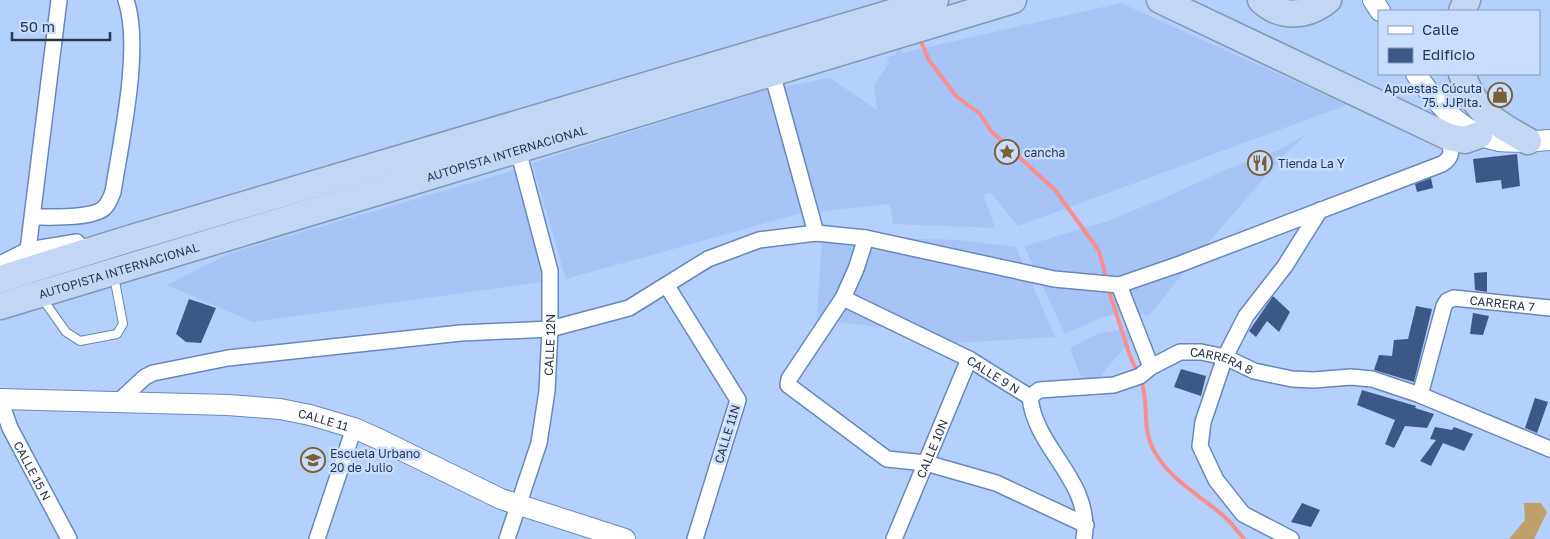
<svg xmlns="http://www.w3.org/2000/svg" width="1550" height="539" viewBox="0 0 1550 539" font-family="'Golos Text',sans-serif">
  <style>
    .built { fill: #a6c4f6 }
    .green { fill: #bf9f6a }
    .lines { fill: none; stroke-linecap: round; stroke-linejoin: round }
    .stream { stroke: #fa8e8f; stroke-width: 4 }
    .building { fill: #3b5889 }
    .service-casing { stroke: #6888bc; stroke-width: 10 }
    .minor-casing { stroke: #6888bc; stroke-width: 18 }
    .tertiary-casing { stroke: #6888bc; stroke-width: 22 }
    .trunk-casing { stroke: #8397b8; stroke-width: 29 }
    .service { stroke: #fff; stroke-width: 8 }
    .minor { stroke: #fff; stroke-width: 15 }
    .tertiary { stroke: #fff; stroke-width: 20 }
    .trunk { stroke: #c3d6f4; stroke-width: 26 }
    .labels { text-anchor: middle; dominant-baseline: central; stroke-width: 5; stroke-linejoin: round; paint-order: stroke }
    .poi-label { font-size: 12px; fill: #29374d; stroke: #c8ddff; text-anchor: start }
    .street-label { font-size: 12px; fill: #29374d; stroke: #c8ddff }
  </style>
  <rect width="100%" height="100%" fill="#b4d0fd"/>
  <!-- built -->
  <g class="built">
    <polygon points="1121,3 1347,105 1018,226 991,193 983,194 995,228 893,224 890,204 798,214 566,279 532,163 762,91 830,78 877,110 874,85 889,63 886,58 895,55 899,48 903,53"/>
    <polygon points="1307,134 1285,154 1201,251 1149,316 1122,313 1100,318 1065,334 1024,246 1105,222 1169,196 1225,170 1279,150"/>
    <polygon points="519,169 550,281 253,322 167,285 230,253"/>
    <polygon points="822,236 958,240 1016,247 1055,337 954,343 908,331 817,319"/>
    <polygon points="1140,328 1087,393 1070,348 1099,333"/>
  </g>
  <!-- green -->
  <polygon class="green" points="1524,503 1541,503 1547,512 1534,539 1509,539 1525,520"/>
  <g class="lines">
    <!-- stream -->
    <g class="stream">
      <polyline points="919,37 929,60 956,96 980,114 991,131 1055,190 1099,251 1107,281"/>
      <polyline points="1108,288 1130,356 1138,373"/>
      <path d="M1141 380C1149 401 1142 426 1152 447 1168 480 1201 495 1227 519 1233 525 1238 532 1244 539"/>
    </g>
  </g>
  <!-- building -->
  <g class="building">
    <polygon points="1517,154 1520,186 1502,189 1501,180 1476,183 1473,159"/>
    <polygon points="1431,178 1433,188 1417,192 1415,184"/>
    <polygon points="1487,272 1487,292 1475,290 1474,273"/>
    <polygon points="1273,296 1290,312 1279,332 1267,321 1256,337 1249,331"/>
    <polygon points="189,299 216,308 201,343 186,342 176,334"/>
    <polygon points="1416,306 1432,309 1414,382 1374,370 1379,355 1392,356 1394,340 1408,339"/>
    <polygon points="1473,313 1489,316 1483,335 1470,334"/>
    <polygon points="1181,369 1206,376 1201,396 1174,387"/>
    <polygon points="1362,390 1416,406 1415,408 1434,414 1427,428 1405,426 1394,448 1385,444 1395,420 1357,405"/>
    <polygon points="1535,398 1548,402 1537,433 1525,428"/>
    <polygon points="1435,427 1452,430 1454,427 1473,434 1464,451 1443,443 1431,466 1420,461 1436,440 1430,439"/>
    <polygon points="1302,503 1320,510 1311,527 1291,522"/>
  </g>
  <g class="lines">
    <defs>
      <polyline id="service" points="42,298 66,332 80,341 117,334 123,324 114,276"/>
      <g id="minor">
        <polyline points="772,73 816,233"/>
        <path d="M33 217C50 217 89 219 103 209 109 204 110 199 113 192 121 141 142 48 126 0"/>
        <polyline points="866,238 856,269 843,298 789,379 788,385 887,459 926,463 996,483 1086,525"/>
        <polyline points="28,250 59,0"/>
        <polyline points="0,264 28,250 77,242"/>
        <polyline points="1119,285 1151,367"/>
        <polyline points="667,286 738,400 695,539"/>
        <path id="s1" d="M843 298 969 359 1030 397"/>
        <path id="s2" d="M1420 395 1444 306 1447 301 1454 298 1550 308"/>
        <path id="s3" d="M1030 397 1039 390 1114 385 1140 376 1151 367 1180 352H1201L1225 357 1254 371 1292 379 1314 380 1351 377 1372 379 1420 395 1550 449"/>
        <path d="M1030 397C1035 450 1093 480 1084 539"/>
        <path id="s4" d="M0 400 10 428 69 539"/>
        <path d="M119 401 145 377 153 373 228 358 461 333 550 329 629 308 708 259 759 240 816 233 866 238 1054 279 1119 285 1180 264 1442 164C1454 157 1451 149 1449 137"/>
        <polyline points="317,539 354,428"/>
        <path id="s5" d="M507 539 539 443 547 391 550 329V271L518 150"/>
        <path id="s6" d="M894 539 969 359"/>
        <polyline points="1291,539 1243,514 1216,480 1200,446 1203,422 1225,357 1246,316 1285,266 1320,210"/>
      </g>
      <g id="tertiary">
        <polyline points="1373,0 1380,11"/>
        <path d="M1416 74C1435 102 1464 135 1499 141 1516 143 1533 141 1550 140"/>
        <path id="s7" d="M0 399 228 405 280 409 310 415 354 428 381 440 501 499 625 539"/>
      </g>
      <g id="trunk">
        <polyline points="1160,0 1449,137 1465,140 1479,135"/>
        <path d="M1261 0C1281 19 1307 17 1328 0"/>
        <polyline points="1462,11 1467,0"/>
        <path d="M1462 74C1475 112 1494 122 1528 141"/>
        <polyline points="0,279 132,238 935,0"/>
        <path id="s8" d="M0 306 1013 0"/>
      </g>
    </defs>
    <!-- service casing -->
    <use href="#service" class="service-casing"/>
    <!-- minor casing -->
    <use href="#minor" class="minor-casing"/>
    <!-- tertiary casing -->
    <use href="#tertiary" class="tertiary-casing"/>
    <!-- trunk casing -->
    <use href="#trunk" class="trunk-casing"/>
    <!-- service -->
    <use href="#service" class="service"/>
    <!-- minor -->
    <use href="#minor" class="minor"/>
    <!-- tertiary -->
    <use href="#tertiary" class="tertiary"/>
    <!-- trunk -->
    <use href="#trunk" class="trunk"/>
  </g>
  <!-- icons -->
  <defs>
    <symbol id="shop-ring" viewBox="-11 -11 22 22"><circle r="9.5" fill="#c8ddff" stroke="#7a5f31" stroke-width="1.5"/><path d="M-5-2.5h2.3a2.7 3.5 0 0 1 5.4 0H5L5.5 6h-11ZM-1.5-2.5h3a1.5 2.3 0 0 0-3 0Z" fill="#7a5f31"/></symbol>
    <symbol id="sight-ring" viewBox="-11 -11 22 22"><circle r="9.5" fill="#c8ddff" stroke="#7a5f31" stroke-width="1.5"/><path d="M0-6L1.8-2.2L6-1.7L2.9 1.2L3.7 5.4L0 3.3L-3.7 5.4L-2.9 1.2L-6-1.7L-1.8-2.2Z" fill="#7a5f31"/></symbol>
    <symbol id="restaurant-ring" viewBox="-11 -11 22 22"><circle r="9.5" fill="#c8ddff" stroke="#7a5f31" stroke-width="1.5"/><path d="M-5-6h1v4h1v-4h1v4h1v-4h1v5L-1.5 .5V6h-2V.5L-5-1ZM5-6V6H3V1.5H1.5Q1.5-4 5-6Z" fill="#7a5f31"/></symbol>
    <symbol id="school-ring" viewBox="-11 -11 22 22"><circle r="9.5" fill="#c8ddff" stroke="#7a5f31" stroke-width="1.5"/><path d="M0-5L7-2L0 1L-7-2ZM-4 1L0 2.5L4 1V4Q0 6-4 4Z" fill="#7a5f31"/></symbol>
  </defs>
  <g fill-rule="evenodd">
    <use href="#shop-ring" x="1486" y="81" width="28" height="28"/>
    <use href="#sight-ring" x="993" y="138" width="28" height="28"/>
    <use href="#restaurant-ring" x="1246" y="149" width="28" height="28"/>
    <use href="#school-ring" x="299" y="446" width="28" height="28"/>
  </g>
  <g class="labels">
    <!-- poi labels -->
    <g class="poi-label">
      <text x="1482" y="88" text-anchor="end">Apuestas Cúcuta<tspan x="1482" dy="14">75. JJPita.</tspan></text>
      <text x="1024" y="152">cancha</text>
      <text x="1278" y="163">Tienda La Y</text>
      <text x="330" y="453">Escuela Urbano<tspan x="330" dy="14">20 de Julio</tspan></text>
    </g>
    <!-- street labels -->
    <g class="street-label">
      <text stroke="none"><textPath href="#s8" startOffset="529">AUTOPISTA INTERNACIONAL</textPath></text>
      <text stroke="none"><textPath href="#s8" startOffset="124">AUTOPISTA INTERNACIONAL</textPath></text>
      <text stroke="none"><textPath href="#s2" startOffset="154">CARRERA 7</textPath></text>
      <text stroke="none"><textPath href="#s5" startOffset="200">CALLE 12N</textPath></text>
      <text stroke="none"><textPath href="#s3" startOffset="204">CARRERA 8</textPath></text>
      <text stroke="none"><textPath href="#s1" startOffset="169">CALLE 9 N</textPath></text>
      <text stroke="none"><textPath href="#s7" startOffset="325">CALLE 11</textPath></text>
      <text transform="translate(727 434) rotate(-73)">CALLE 11N</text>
      <text stroke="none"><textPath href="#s6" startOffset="98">CALLE 10N</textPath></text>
      <text stroke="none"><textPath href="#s4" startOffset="78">CALLE 15 N</textPath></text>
    </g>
  </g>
  <!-- legend -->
  <rect x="1378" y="10" width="162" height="65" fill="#c8ddff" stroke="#889bb8"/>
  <rect x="1388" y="26" width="25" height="8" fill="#ffffff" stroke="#889bb8"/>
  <text x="1422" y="35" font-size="15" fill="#29374d">Calle</text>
  <rect x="1388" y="48" width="25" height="15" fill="#3b5889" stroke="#889bb8"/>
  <text x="1422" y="60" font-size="15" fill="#29374d">Edificio</text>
  <!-- scale -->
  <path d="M12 32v8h98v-8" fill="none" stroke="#29374d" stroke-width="2.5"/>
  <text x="20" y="32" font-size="15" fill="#29374d" stroke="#c8ddff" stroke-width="4" paint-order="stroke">50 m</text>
</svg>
